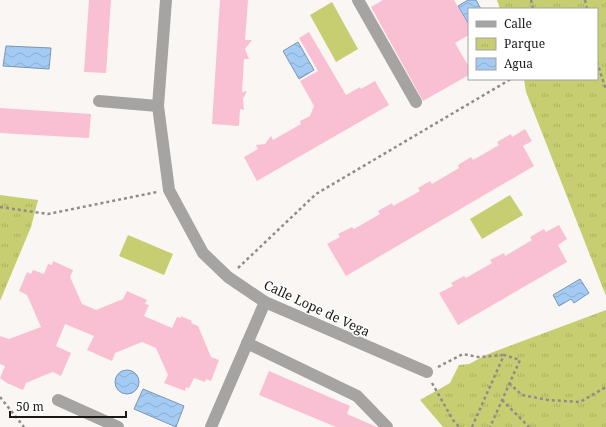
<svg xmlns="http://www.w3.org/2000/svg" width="606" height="427" viewBox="0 0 606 427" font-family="'Noto Serif',serif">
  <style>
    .park { fill: url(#park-tufts) }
    .pitch { fill: #c7ce71 }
    .water { fill: url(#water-waves); stroke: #7a96b2 }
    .building { fill: #f9bfd3 }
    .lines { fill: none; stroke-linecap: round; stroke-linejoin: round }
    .path { stroke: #8f8d8b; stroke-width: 2.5; stroke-dasharray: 3 3; stroke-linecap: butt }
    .minor { stroke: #a5a4a3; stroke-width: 12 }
    .labels { text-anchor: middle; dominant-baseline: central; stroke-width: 3; stroke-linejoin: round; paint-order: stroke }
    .street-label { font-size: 13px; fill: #1a1918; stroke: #fff }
  </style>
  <defs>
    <pattern id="park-tufts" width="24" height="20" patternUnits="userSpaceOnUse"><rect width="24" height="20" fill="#c7ce71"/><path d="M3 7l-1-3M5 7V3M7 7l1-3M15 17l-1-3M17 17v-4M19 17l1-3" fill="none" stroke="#aab061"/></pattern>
    <pattern id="water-waves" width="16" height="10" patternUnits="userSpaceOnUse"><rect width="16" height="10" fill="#a3cbf4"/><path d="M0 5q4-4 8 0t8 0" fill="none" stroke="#8caed0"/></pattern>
  </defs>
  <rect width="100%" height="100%" fill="#faf6f4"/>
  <!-- park -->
  <g class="park">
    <polygon points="497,0 606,0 606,296 526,92 524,79 597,79 597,9 500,9"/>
    <polygon points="0,195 38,200 31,227 0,301"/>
    <polygon points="606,310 606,427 443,427 420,400 450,383 459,365 469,364 488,354"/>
  </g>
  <!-- pitch -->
  <g class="pitch">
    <polygon points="332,2 358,49 336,62 310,15"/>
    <polygon points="510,195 523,215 482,239 470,219"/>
    <polygon points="128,235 173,254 164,275 119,256"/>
  </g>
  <!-- water -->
  <g class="water">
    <polygon points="468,0 476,0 481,9 469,9 469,25 458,6"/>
    <polygon points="298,42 314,70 299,79 283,51"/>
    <polygon points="6,46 51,48 49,69 3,66"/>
    <polygon points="580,279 589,293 574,303 571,299 559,306 553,295"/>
    <circle cx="127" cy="382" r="12"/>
    <polygon points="143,389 184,406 176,427 134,409"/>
  </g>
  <!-- building -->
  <g class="building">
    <polygon points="89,0 111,0 106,73 84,72"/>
    <polygon points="220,0 248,0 245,40 252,40 245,49 249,59 244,59 242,92 247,91 243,99 244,110 240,109 239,126 212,124"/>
    <polygon points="383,0 454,0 469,26 469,35 455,43 469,67 469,75 423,101 371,7"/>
    <polygon points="309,32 346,95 360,87 361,89 375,81 389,105 257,181 244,157 258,149 256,145 265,144 271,136 273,140 301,124 300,121 310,116 314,106 300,81 318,71 299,38"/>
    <polygon points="0,108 91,114 89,138 0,133"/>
    <polygon points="525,129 532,141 523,146 534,166 346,276 327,244 340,237 338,234 352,227 354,229 380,214 378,211 392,203 393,206 420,191 418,188 430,181 432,184 459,168 458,165 471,157 473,160 499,145 497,142 511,134 512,137"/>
    <polygon points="559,225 567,239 558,245 567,262 458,325 439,293 453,286 451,283 464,276 466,278 492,263 490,260 504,253 505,256 532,240 530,237 544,229 546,232"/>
    <polygon points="53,261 73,270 70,277 82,304 96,310 123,299 127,291 147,300 145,304 149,305 144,316 172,328 177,317 181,318 181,316 192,321 191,323 198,326 211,357 219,360 211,381 206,379 205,382 194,378 189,388 186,387 185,391 164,383 168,375 156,348 142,342 115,353 112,361 87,350 94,336 65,324 56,346 71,353 61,376 53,372 45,375 26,383 23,390 7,383 0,378 5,366 0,364 0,336 9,339 41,327 27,295 19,291 27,272 31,274 33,270 44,274 48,264 52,265"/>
    <polygon points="269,371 350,406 347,414 377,427 336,427 259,395"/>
  </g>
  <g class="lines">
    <!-- path -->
    <g class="path">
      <polyline points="531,0 533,9"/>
      <polyline points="585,0 587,9"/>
      <polyline points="597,62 606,90"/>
      <polyline points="0,207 48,214 157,192"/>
      <polyline points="238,268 316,194 511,79"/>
      <polyline points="438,367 463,354 478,357 504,355"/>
      <polyline points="432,383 453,420 459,427"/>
      <polyline points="509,383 522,395 548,400 580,402 606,387"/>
      <polyline points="0,397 24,427"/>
      <polyline points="502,400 529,427"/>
      <polyline points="472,427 504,355 520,360 490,427"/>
    </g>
    <!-- minor -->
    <g class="minor">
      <polyline points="166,0 158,106 169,190 203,253 228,277 265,302 427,372"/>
      <polyline points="358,0 416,102"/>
      <polyline points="99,101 158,106"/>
      <polyline points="247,343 357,396 387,427"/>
      <polyline points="58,400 118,427"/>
      <polyline points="211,427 265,302"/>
    </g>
  </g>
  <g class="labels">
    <!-- street labels -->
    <g class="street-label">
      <text transform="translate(317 308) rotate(25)">Calle Lope de Vega</text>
    </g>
  </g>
  <!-- legend -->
  <rect x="468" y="8" width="130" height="72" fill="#ffffff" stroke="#a3a3a3"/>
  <rect x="476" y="21" width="20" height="6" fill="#a5a4a3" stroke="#a3a3a3"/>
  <text x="504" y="28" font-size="12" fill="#1a1918">Calle</text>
  <rect x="476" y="38" width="20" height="12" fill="url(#park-tufts)" stroke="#a3a3a3"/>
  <text x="504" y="48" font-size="12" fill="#1a1918">Parque</text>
  <rect x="476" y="58" width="20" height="12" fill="url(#water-waves)" stroke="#a3a3a3"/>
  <text x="504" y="68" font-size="12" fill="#1a1918">Agua</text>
  <!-- scale -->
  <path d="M10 411v6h116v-6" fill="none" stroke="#1a1918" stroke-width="2"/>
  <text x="16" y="411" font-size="12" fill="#1a1918" stroke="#ffffff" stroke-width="3" paint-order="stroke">50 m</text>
</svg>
